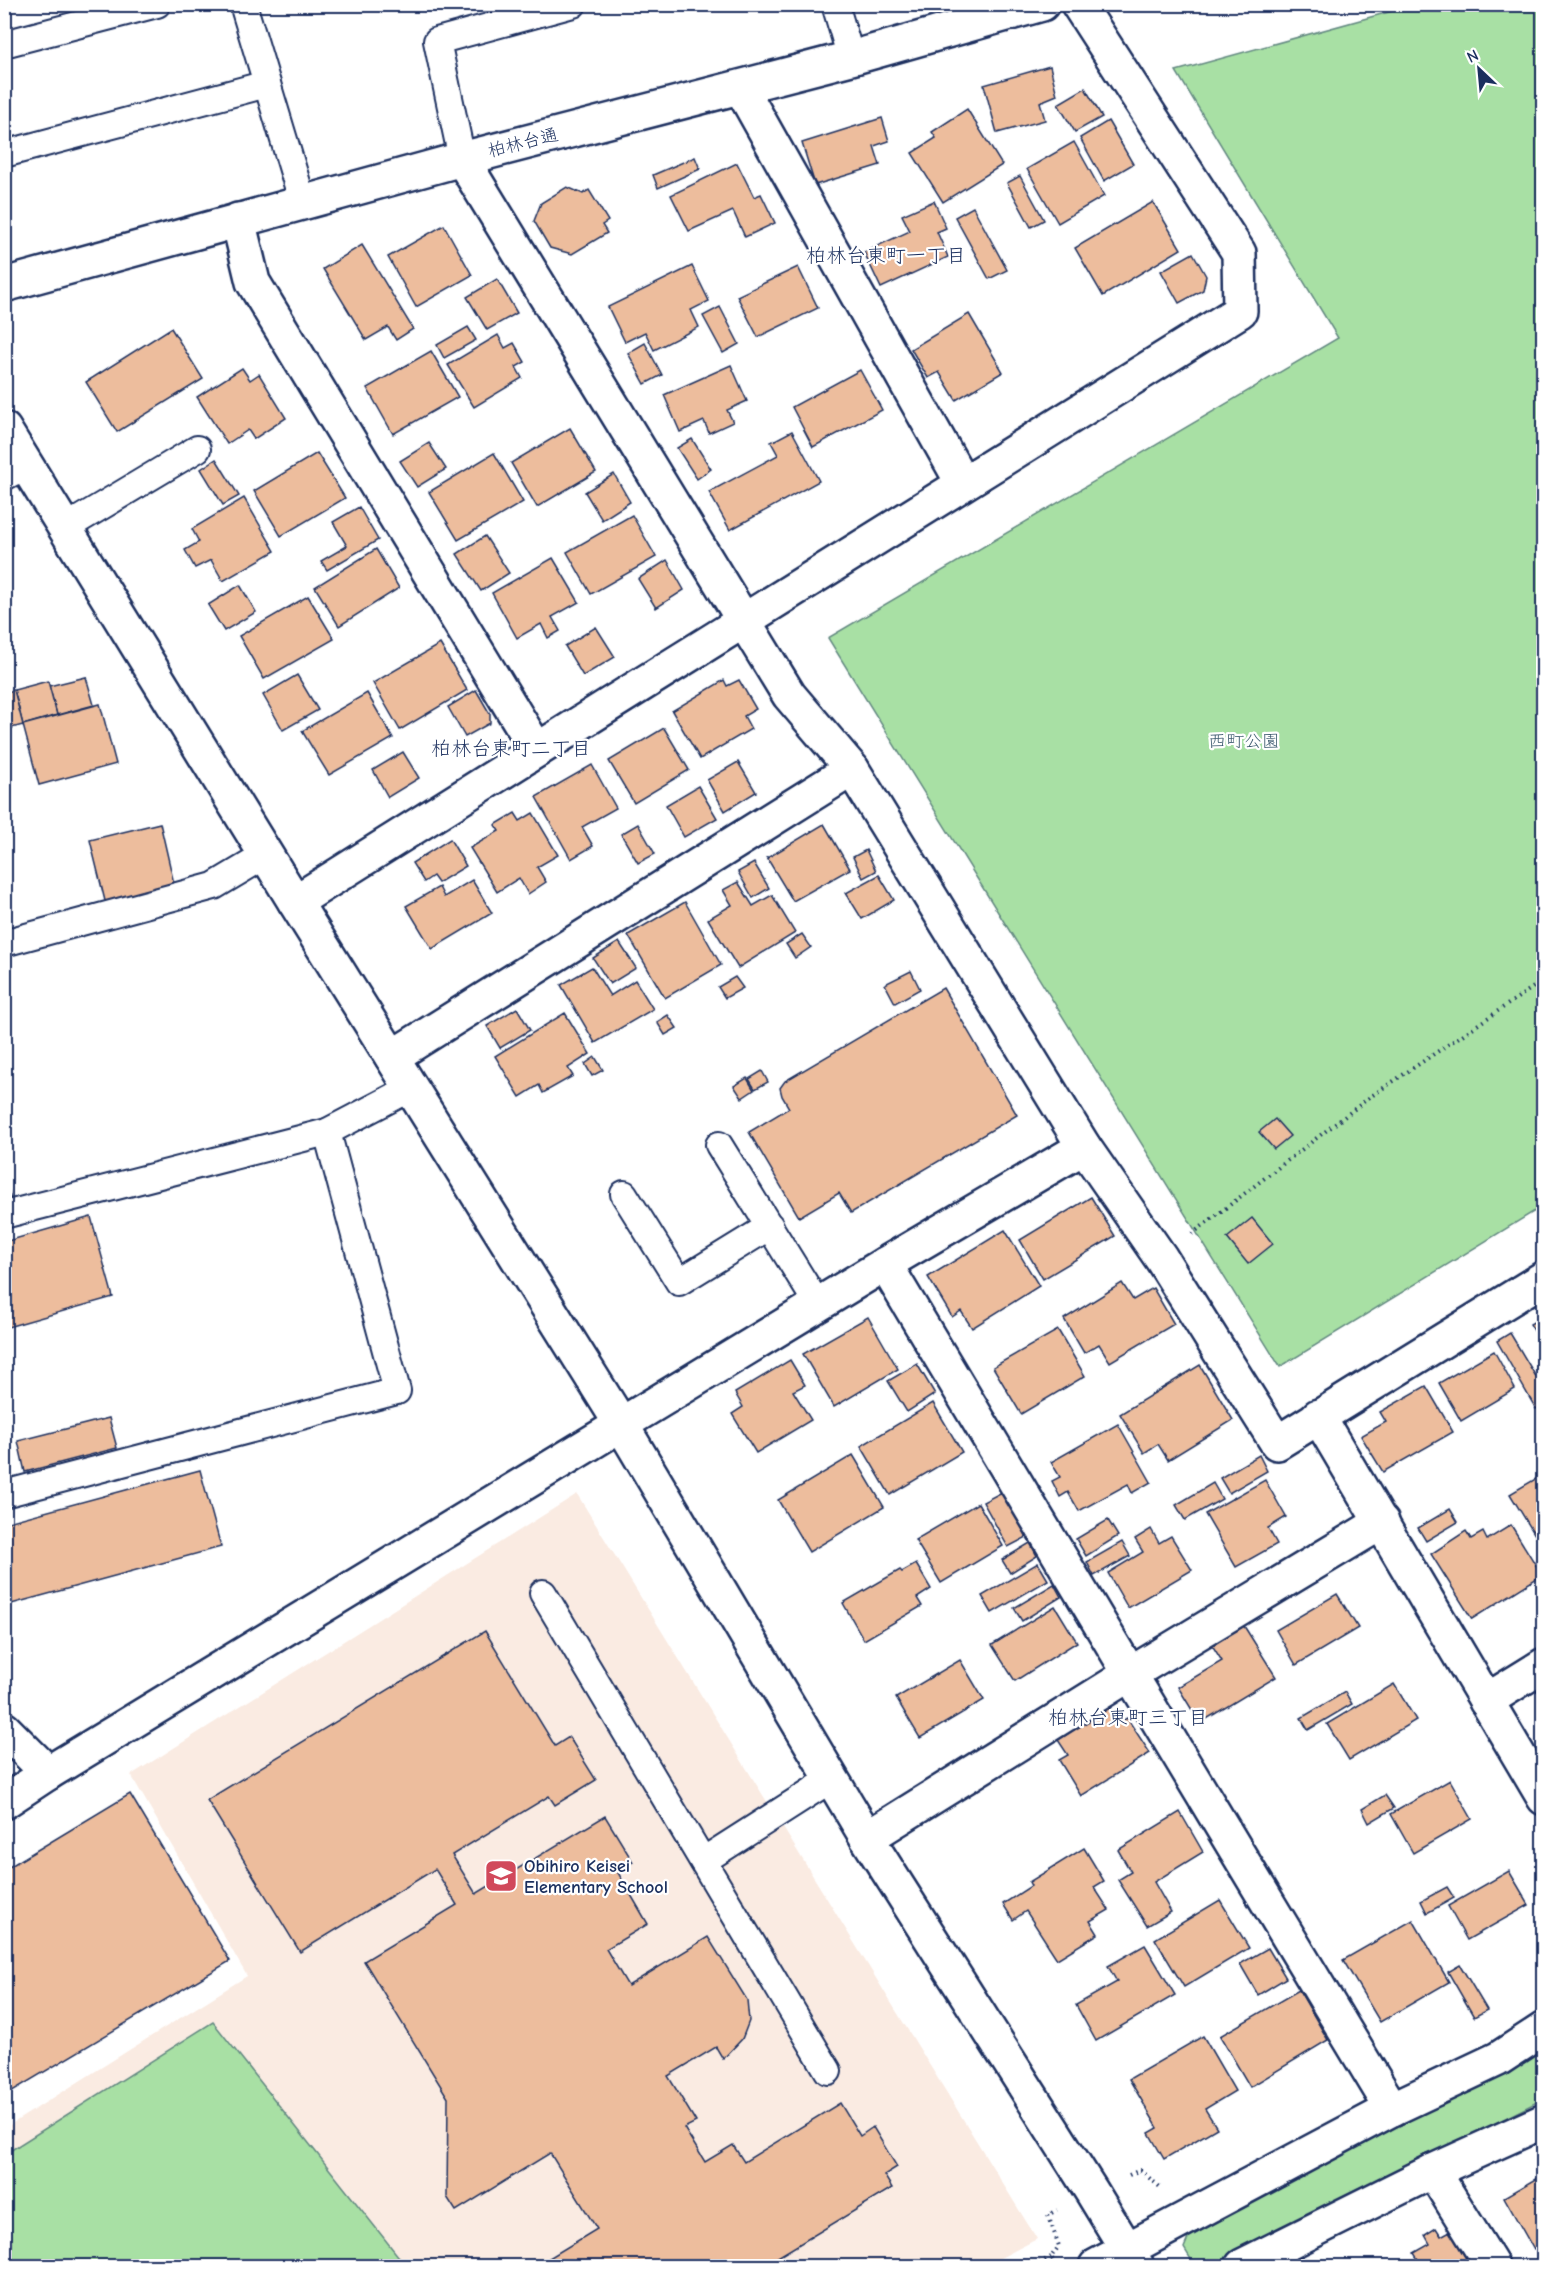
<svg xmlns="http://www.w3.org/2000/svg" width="1548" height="2271" viewBox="0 0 1548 2271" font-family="'Comic Neue','Klee One',sans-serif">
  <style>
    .built { fill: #faebe2 }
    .green { fill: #a8e0a4; stroke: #628881; stroke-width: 1.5 }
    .building { fill: #edbd9d; stroke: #1b2f5e; stroke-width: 1.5 }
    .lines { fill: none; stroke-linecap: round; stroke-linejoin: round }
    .lane-casing { stroke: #1b2f5e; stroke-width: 30 }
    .street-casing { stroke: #1b2f5e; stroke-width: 38 }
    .secondary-casing { stroke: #1b2f5e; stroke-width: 38 }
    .path { stroke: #1b2f5e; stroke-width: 4; stroke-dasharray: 1.5 4.5; stroke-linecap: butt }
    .lane { stroke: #fff; stroke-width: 26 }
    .street { stroke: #fff; stroke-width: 33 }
    .secondary { stroke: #fff; stroke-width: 33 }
    .labels { text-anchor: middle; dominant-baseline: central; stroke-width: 4.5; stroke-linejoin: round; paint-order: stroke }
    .street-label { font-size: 18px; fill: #1b2f5e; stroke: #fff }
    .park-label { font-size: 18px; fill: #3e5b70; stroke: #fff }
    .poi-label { font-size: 18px; font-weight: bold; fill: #1b2f5e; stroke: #fff; text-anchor: start }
    .neighbourhood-label { font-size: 20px; fill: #1b2f5e; stroke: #fff }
  </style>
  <rect width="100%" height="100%" fill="#fff"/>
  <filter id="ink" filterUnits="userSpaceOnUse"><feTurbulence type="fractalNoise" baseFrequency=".0167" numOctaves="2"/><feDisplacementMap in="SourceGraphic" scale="12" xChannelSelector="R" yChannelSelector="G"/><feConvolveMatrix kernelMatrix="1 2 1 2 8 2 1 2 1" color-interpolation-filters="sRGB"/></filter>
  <g filter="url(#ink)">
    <!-- built -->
    <polygon class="built" points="577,1494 1037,2239 985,2266 5,2266 5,2128 247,1976 131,1775"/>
    <!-- green -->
    <g class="green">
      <polygon points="1414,5 1543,5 1543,1206 1280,1367 828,638 1338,338 1176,71"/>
      <polygon points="213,2022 406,2266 5,2266 5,2154"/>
      <polygon points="1543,2041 1543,2099 1216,2264 1195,2266 1184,2248 1189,2236"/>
    </g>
    <!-- building -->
    <g class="building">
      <polygon points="1050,66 1057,95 1040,102 1045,120 997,133 984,85"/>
      <polygon points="1085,88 1102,117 1075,132 1058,104"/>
      <polygon points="967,109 1002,165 943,202 912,153 936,138 932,132"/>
      <polygon points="882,118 889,141 874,146 880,165 815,185 802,143"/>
      <polygon points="1108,121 1133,164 1104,181 1080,138"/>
      <polygon points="1074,142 1104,196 1058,223 1027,169"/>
      <polygon points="695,157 700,169 658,188 653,175"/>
      <polygon points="737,163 754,197 761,194 775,223 745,237 733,211 689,231 671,195"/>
      <polygon points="1020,176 1044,220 1031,227 1007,183"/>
      <polygon points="567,187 583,194 589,190 608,221 602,225 607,233 572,254 550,248 534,221 541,203"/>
      <polygon points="934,201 946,228 937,232 948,257 881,288 864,252 910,231 902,215"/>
      <polygon points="1153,202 1181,249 1103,296 1075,248"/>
      <polygon points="973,207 1007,270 989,279 955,217"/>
      <polygon points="444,225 472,275 416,307 388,257"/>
      <polygon points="362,245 413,329 396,340 388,327 366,340 323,269"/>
      <polygon points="1193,253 1206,276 1203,290 1179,303 1161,271"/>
      <polygon points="692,266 709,301 691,310 699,327 654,350 645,332 625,342 608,307"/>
      <polygon points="798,267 818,308 758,337 737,296"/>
      <polygon points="497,279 517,313 487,330 467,297"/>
      <polygon points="720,307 739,344 723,353 703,316"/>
      <polygon points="969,314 1003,372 956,400 939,372 928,378 911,349"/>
      <polygon points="468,327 476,340 444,358 437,345"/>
      <polygon points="171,328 203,379 117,432 86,382"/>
      <polygon points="498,335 505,348 514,343 525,362 516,367 522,378 474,407 448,365"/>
      <polygon points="645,343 662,375 645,384 628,353"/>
      <polygon points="431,351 458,397 393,434 367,388"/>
      <polygon points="731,365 747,401 727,410 733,422 709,433 704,421 680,432 664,395"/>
      <polygon points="242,368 250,380 259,374 286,418 254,439 248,430 227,444 197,397"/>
      <polygon points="860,370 882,410 813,447 792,407"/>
      <polygon points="570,428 596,472 537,507 511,463"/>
      <polygon points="792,431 819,481 730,530 709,492 778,455 771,442"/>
      <polygon points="692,439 711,469 697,479 677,448"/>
      <polygon points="429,443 446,469 417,487 400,461"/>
      <polygon points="317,453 345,498 281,536 254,491"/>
      <polygon points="494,453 523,502 458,540 429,492"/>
      <polygon points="216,459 239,496 223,505 201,469"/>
      <polygon points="614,474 630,502 602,520 585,492"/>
      <polygon points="244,498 275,551 223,581 211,560 195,568 185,550 199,542 192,529"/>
      <polygon points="359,507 378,540 327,570 321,561 347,546 333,522"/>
      <polygon points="632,515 656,557 591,594 567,552"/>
      <polygon points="485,536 509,573 481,591 457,554"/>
      <polygon points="376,549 399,588 339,626 315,587"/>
      <polygon points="553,558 579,602 552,617 560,631 548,638 541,624 517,638 492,593"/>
      <polygon points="667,560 684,590 656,608 638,579"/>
      <polygon points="240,585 256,612 224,631 208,605"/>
      <polygon points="308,596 334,639 264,679 239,636"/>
      <polygon points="596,627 615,657 583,676 565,646"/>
      <polygon points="440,644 467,690 400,730 373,683"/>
      <polygon points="297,675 318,710 283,730 263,695"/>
      <polygon points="86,677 94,705 57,715 49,686"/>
      <polygon points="724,680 727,686 739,680 756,709 744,716 751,729 700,759 672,711"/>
      <polygon points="48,681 57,715 23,725 14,690"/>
      <polygon points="14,690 23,725 4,730 4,693"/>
      <polygon points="476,690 490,714 490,723 465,737 448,707"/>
      <polygon points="367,693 393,738 329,775 302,731"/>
      <polygon points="100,704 116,764 39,785 23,725"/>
      <polygon points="664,728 689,770 634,803 609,761"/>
      <polygon points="403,752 419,778 388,797 373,770"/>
      <polygon points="738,762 756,792 725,811 707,780"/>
      <polygon points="592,765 616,808 582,827 593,846 571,859 536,797"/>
      <polygon points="698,786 717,818 684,837 666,805"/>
      <polygon points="515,813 520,821 533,813 558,855 537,867 546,882 528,894 519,878 497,892 470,848 499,831 495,825"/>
      <polygon points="160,823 175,888 106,905 90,840"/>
      <polygon points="638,824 655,854 638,863 621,834"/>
      <polygon points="824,824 850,869 793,901 767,858"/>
      <polygon points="450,839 466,866 438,883 433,876 424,882 412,863"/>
      <polygon points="866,850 876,871 863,878 853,857"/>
      <polygon points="754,863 769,888 753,898 738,872"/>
      <polygon points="879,875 894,900 862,919 846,893"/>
      <polygon points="472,880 492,913 432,949 406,906 439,887 444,897"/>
      <polygon points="738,882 753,906 772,895 795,933 738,968 708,919 732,905 723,890"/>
      <polygon points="685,902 721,965 665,998 628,935"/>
      <polygon points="802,934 811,947 795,958 786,944"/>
      <polygon points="619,942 636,968 610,984 593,958"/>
      <polygon points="592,967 610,996 635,980 653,1009 595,1043 561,985"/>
      <polygon points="911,971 920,989 895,1003 885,984"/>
      <polygon points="735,977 743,988 725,998 718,987"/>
      <polygon points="943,988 1017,1115 851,1213 839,1193 799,1217 749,1132 789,1108 782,1096 780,1088 785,1081"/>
      <polygon points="517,1008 530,1030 500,1048 487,1026"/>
      <polygon points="565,1013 590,1054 568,1068 573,1076 543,1093 539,1085 520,1097 495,1056"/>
      <polygon points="668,1015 677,1028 665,1035 657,1022"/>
      <polygon points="595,1057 603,1070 592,1076 585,1064"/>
      <polygon points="762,1071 768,1082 755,1089 749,1079"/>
      <polygon points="747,1078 754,1090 742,1098 734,1086"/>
      <polygon points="1275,1119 1290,1136 1274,1149 1259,1132"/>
      <polygon points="4,1172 11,1201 4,1203"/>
      <polygon points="1091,1197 1115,1236 1043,1279 1020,1240"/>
      <polygon points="91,1217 113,1297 4,1328 4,1242"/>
      <polygon points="1252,1218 1273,1244 1248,1264 1227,1238"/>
      <polygon points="1005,1230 1039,1286 972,1328 961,1311 952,1317 928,1277"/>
      <polygon points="1122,1283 1133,1300 1153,1288 1174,1324 1110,1362 1099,1344 1084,1353 1064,1319"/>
      <polygon points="1544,1316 1544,1347 1530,1324"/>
      <polygon points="868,1317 898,1369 834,1407 803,1354"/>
      <polygon points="1058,1330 1085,1376 1021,1414 993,1367"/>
      <polygon points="1510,1333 1544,1390 1544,1405 1536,1409 1497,1341"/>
      <polygon points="1494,1351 1515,1389 1461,1421 1439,1383"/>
      <polygon points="790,1360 805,1385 793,1391 811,1420 756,1453 732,1414 743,1407 735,1393"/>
      <polygon points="917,1364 935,1394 907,1412 888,1381"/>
      <polygon points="1200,1365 1233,1420 1168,1460 1158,1444 1144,1453 1120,1414"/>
      <polygon points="1426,1386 1453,1432 1383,1472 1361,1436 1386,1422 1380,1412"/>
      <polygon points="933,1403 962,1452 890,1495 861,1446"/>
      <polygon points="109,1418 117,1448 25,1472 18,1441"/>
      <polygon points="1118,1424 1151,1482 1132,1493 1128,1484 1079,1511 1068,1492 1060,1497 1052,1481 1060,1477 1051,1462"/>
      <polygon points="7,1450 13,1478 4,1480 4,1451"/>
      <polygon points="853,1455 884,1507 809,1552 778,1500"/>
      <polygon points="1259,1455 1267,1471 1229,1493 1220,1478"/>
      <polygon points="200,1470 221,1547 4,1606 4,1523"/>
      <polygon points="1544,1474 1544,1548 1543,1548 1510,1494"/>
      <polygon points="1265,1480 1286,1517 1268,1528 1277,1544 1236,1567 1205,1514"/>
      <polygon points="1213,1483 1222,1499 1185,1520 1176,1505"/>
      <polygon points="1002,1492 1027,1537 1008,1547 983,1502"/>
      <polygon points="978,1503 1003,1546 941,1583 915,1540"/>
      <polygon points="1450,1509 1458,1522 1426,1541 1418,1528"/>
      <polygon points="1108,1520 1118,1536 1086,1556 1076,1539"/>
      <polygon points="1511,1525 1542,1575 1472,1619 1431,1554 1466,1531 1471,1539 1483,1532 1487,1540"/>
      <polygon points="1151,1529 1159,1543 1171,1536 1192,1570 1128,1608 1108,1573 1143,1552 1135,1539"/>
      <polygon points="1122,1542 1130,1556 1094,1576 1087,1562"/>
      <polygon points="1030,1543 1037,1556 1010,1573 1002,1560"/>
      <polygon points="1038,1563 1048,1580 992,1613 982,1596"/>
      <polygon points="916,1564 931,1589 917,1598 922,1606 864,1640 843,1603 900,1570 902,1572"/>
      <polygon points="1054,1584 1061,1597 1022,1621 1014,1608"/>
      <polygon points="1337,1594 1358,1628 1296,1665 1276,1630"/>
      <polygon points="1055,1606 1077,1642 1015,1681 992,1645"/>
      <polygon points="1244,1626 1276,1677 1200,1723 1178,1687 1222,1661 1212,1645"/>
      <polygon points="485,1631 555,1746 569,1737 596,1780 555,1805 549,1796 452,1855 476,1894 605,1816 633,1862 617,1871 648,1924 606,1949 628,1986 708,1937 747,2000 749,2021 742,2039 723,2059 716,2047 668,2076 696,2122 684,2128 705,2162 733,2145 744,2162 840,2103 860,2136 873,2127 897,2167 884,2175 892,2188 763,2266 536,2266 597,2229 550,2153 456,2211 447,2197 448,2098 364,1961 457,1905 435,1869 300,1952 207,1800"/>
      <polygon points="960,1660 984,1700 920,1738 896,1698"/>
      <polygon points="1394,1684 1416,1720 1349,1760 1327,1724"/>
      <polygon points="1345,1692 1352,1704 1308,1730 1301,1718"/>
      <polygon points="1109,1707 1118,1723 1127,1718 1150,1753 1081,1796 1059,1760 1068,1755 1058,1740"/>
      <polygon points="1450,1780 1472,1819 1413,1853 1391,1814"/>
      <polygon points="130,1794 230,1961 4,2096 4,1870"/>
      <polygon points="1385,1795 1394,1808 1369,1823 1362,1809"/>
      <polygon points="1180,1812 1203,1852 1154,1882 1171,1912 1147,1926 1118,1880 1131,1872 1118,1850"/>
      <polygon points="1084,1848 1104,1881 1094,1887 1109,1910 1090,1921 1098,1934 1057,1959 1026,1911 1013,1920 1003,1904 1031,1886 1029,1882"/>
      <polygon points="1509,1871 1529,1905 1467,1940 1448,1906"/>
      <polygon points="1447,1887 1454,1898 1427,1913 1421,1901"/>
      <polygon points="1220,1900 1249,1948 1184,1987 1155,1939"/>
      <polygon points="1413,1920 1449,1982 1380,2022 1343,1960"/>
      <polygon points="1145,1945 1175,1995 1096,2041 1076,2005 1117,1982 1108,1966"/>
      <polygon points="1268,1948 1286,1978 1258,1995 1240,1964"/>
      <polygon points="1460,1965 1487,2010 1474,2017 1448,1972"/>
      <polygon points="1299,1990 1328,2040 1250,2087 1220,2036"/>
      <polygon points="1203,2036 1235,2091 1205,2109 1217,2128 1164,2159 1149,2133 1158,2128 1129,2079"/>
      <polygon points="1544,2174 1544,2252 1541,2247 1534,2250 1504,2197"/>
      <polygon points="1436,2228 1441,2236 1450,2231 1471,2266 1422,2266 1414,2253 1430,2244 1425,2235"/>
    </g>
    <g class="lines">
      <defs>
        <g id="lane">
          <polyline points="243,4 303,203"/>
          <polyline points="835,4 851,58"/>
          <polyline points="4,44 157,4"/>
          <polyline points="4,154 267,84"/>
          <polyline points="462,159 437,41 573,4"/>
          <polyline points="4,477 27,465"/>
          <polyline points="65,528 197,449"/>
          <polyline points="4,943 214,886 266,855"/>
          <polyline points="327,1132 411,1088"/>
          <polyline points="719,1145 818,1305"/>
          <polyline points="624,1194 679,1282 770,1226"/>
          <polyline points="4,1215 327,1132 397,1391 4,1494"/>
          <polyline points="543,1593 828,2071"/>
          <polyline points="703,1861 831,1779"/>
        </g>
        <g id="street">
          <polyline points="741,88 962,482"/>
          <polyline points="462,159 789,695 852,769 1084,1147 1161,1258 1277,1443 1544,1278"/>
          <polyline points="238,220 253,282 537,750"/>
          <path d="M295 902C610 705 923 506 1240 311L1239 253 1078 4"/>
          <polyline points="392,1057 852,769"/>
          <polyline points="885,1264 1130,1674 1392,2109"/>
          <polyline points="1318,1416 1544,1798"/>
          <polyline points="1486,1701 1544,1665"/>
          <polyline points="4,1729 48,1773"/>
          <polyline points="4,1802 48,1773 885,1264 1084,1147"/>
          <polyline points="867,1838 1130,1674 1382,1522"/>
          <polyline points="1433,2171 1492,2266"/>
          <polyline points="1096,2266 1392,2109 1498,2059 1544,2029"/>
          <polyline points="1242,2266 1433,2171 1544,2121"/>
        </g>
        <g id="secondary">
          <polyline points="4,285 462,159 851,58 1042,4"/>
          <polyline points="4,429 295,902 621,1424 867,1838 1092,2192 1137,2266"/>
        </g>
      </defs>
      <!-- lane casing -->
      <use href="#lane" class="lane-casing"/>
      <!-- street casing -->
      <use href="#street" class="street-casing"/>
      <!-- secondary casing -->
      <use href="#secondary" class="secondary-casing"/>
      <!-- path -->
      <g class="path">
        <polyline points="1192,1234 1370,1097 1544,980"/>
        <polyline points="1129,2175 1140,2170 1161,2188"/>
        <polyline points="1056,2265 1051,2257 1059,2246 1048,2215 1057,2210"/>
        <polyline points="1034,2266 1051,2257"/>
      </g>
      <!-- lane -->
      <use href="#lane" class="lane"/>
      <!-- street -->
      <use href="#street" class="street"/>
      <!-- secondary -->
      <use href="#secondary" class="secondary"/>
    </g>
  </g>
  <!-- icons -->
  <defs>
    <symbol id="school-square" viewBox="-11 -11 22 22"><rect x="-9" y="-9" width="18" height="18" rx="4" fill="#d1495b" stroke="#fff"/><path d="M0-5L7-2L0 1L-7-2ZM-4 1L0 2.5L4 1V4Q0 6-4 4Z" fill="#fff"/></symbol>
  </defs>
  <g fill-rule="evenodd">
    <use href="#school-square" x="482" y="1857" width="38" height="38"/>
  </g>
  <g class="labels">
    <!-- street labels -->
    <g class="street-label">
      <text transform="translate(523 143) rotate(-14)">柏林台通</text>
    </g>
    <!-- park labels -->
    <g class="park-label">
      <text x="1244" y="741">西町公園</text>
    </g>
    <!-- poi labels -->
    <g class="poi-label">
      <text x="524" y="1866">Obihiro Keisei<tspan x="524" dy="21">Elementary School</tspan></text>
    </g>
    <!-- neighbourhood labels -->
    <g class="neighbourhood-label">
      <text x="886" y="255">柏林台東町一丁目</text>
      <text x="511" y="748">柏林台東町二丁目</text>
      <text x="1128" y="1717">柏林台東町三丁目</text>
    </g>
  </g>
  <!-- margin -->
  <rect width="1548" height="2271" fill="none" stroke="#fff" stroke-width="24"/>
  <rect x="12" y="12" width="1524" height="2247" fill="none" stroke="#1b2f5e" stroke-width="2" filter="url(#ink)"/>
  <!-- north arrow -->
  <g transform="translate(1479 69) rotate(334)" stroke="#ffffff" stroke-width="4.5" paint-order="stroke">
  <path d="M0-4.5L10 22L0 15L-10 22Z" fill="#1b2f5e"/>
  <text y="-9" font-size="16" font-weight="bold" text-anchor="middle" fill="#1b2f5e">N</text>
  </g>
</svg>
